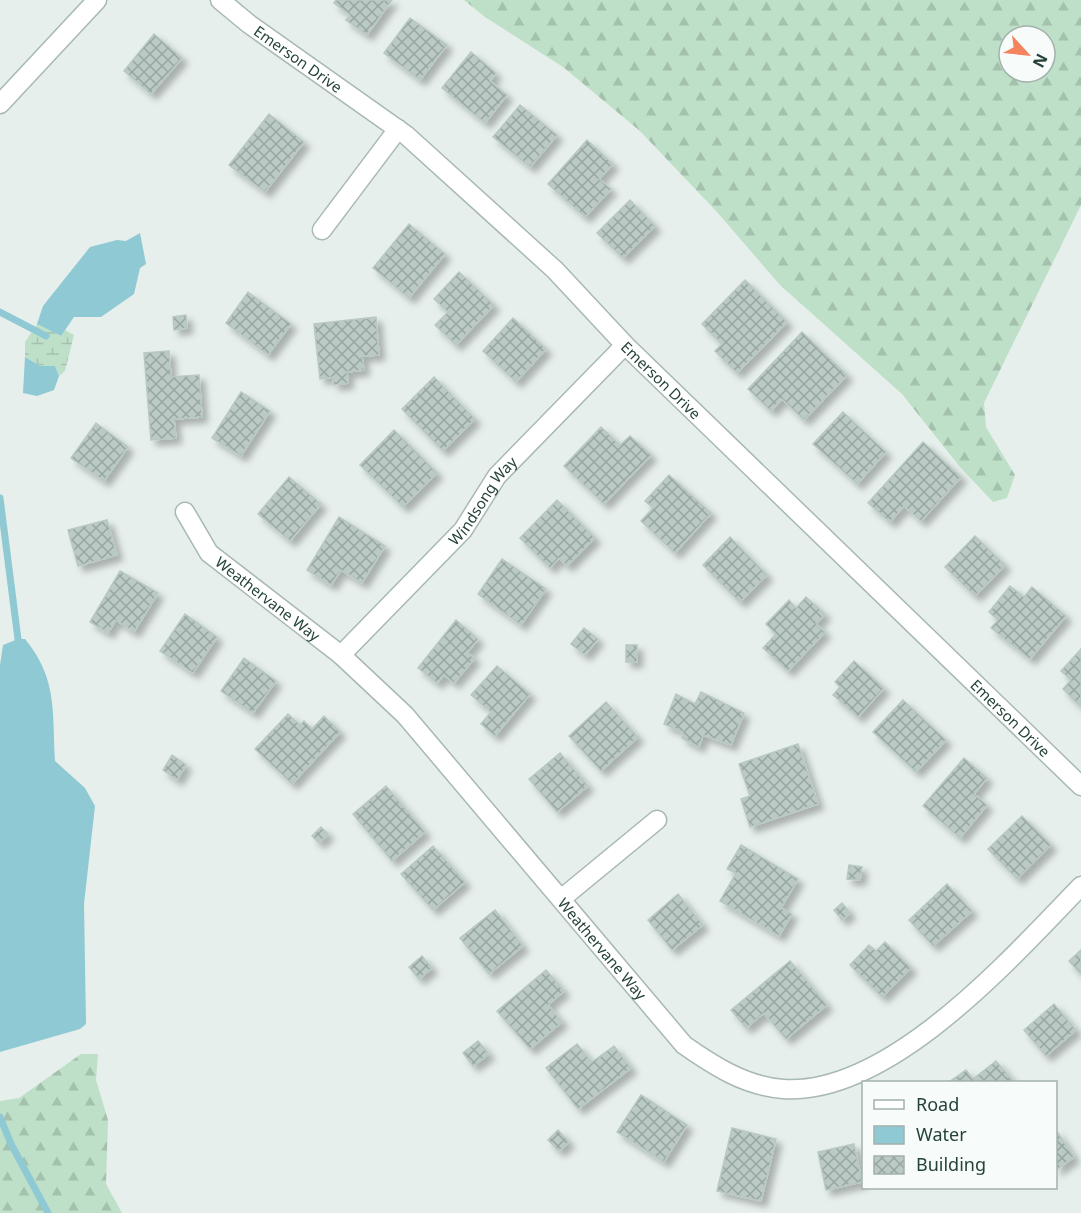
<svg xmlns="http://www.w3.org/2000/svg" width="1081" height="1213" viewBox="0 0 1081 1213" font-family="'Noto Sans',sans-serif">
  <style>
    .forest { fill: url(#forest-firs); fill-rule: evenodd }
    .wetland { fill: url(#wetland-marsh) }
    .water { fill: #8ec9d4 }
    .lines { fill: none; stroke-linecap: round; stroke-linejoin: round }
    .stream { stroke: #8ec9d4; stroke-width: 7 }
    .building { fill: url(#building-cross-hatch); stroke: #b8c9c2; stroke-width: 1.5; filter: url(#shadow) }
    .minor-casing { stroke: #a8b8b2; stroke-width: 21 }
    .minor { stroke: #fff; stroke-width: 18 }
    .labels { text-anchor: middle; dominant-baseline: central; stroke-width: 6; stroke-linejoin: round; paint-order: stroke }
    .street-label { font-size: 15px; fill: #24423a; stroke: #f7fbf9 }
  </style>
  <defs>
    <pattern id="forest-firs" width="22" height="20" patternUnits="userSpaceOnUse" patternTransform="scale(1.5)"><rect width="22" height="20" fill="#bfe0c8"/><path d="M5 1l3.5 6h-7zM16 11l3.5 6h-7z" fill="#a4c1ad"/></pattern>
    <pattern id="wetland-marsh" width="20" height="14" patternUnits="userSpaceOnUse" patternTransform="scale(1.5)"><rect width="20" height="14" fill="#bfe0c8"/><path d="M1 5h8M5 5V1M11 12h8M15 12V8" fill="none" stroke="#a4c1ad"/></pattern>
    <pattern id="building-cross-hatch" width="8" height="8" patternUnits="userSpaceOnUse" patternTransform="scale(1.5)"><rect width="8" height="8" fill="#bbcac4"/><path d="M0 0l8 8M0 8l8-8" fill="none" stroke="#98a6a0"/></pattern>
    <filter id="shadow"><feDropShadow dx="5.5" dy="5.5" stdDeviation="3" flood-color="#0004"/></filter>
  </defs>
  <rect width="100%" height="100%" fill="#e6efeb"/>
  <!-- forest -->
  <g class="forest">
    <path d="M464 0H1081V205L984 403 986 427 1015 475 1007 498 993 502 960 467 902 394 780 285 717 212 640 131 563 67 485 17ZM1009 36H1045V72H1009Z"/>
    <polygon points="81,1054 98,1054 96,1080 108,1120 106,1184 122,1213 0,1213 0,1101 19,1098"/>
  </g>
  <!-- wetland -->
  <polygon class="wetland" points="37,324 61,336 65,330 74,335 65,371 59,376 55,366 40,366 25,357 25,342"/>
  <!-- water -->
  <g class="water">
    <polygon points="140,233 146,264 140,268 134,294 101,317 74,317 61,336 37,324 43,306 90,247 117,240 126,241"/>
    <polygon points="25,357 40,366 55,366 59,376 54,390 37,396 23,393"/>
    <path d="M18 639H25C58 679 52 713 55 761L85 788 95 806 84 904 86 1024 80 1029 0 1052V665L3 645Z"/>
  </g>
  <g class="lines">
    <!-- stream -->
    <g class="stream">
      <polyline points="0,312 46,336"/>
      <polyline points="0,498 19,647"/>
      <polyline points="0,1117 11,1144 48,1213"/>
    </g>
  </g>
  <!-- building -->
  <g class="building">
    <polygon points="336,0 392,0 367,35 346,20 350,15 334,3"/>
    <polygon points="410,18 447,45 420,80 384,53"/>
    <polygon points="154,34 182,58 151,94 124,71"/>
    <polygon points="471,52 496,73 490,81 507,95 485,123 442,88"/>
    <polygon points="520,105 557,135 530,167 493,137"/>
    <polygon points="269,114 304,142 265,192 229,165"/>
    <polygon points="587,140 613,164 599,179 611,189 585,217 548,184"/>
    <polygon points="630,200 655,226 623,258 597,233"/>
    <polygon points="409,224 445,254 409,298 373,268"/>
    <polygon points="459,272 494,305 456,345 435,325 448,312 434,299"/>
    <polygon points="745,280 787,322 737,373 715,351 722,344 702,324"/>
    <polygon points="248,292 291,324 268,355 226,323"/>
    <polygon points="186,315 187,328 174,330 173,317"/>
    <polygon points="376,317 379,355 362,356 364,370 347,372 348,383 334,385 333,377 320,379 314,324"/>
    <polygon points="513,318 546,349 516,382 483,351"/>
    <polygon points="802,332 847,375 804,420 782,399 771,411 748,389"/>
    <polygon points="169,351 171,377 199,375 202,417 174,419 176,438 151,440 144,353"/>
    <polygon points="434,377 475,419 443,451 402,409"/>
    <polygon points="241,392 270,411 241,456 212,438"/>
    <polygon points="843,412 886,452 857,484 813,444"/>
    <polygon points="96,423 128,447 104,481 71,458"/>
    <polygon points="601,427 620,445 630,436 651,455 604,504 564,466"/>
    <polygon points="394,430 437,473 403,507 360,465"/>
    <polygon points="923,442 961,477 921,521 904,506 890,522 868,503"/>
    <polygon points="669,475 711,513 675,553 641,521 653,508 645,501"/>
    <polygon points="289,477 321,504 290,541 258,514"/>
    <polygon points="557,500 595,538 567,566 559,558 550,568 520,538"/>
    <polygon points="339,517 385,546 362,583 341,570 331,585 307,570"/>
    <polygon points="107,520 117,555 78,566 68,530"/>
    <polygon points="975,536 1005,565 975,596 945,567"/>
    <polygon points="730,537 767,575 740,602 703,565"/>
    <polygon points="502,559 546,589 521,625 478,594"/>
    <polygon points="120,571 158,593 134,632 116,620 108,633 90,622"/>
    <polygon points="1010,586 1024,597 1032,587 1066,616 1030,659 991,628 998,620 989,612"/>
    <polygon points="806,597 825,614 816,624 825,632 788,671 763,648 776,634 766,624 789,600 796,608"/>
    <polygon points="185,614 217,637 193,673 160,651"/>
    <polygon points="456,620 478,639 467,653 475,658 454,683 444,675 437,683 418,668"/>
    <polygon points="584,628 598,639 585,655 571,644"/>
    <rect x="626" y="645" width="11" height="17"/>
    <polygon points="1081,649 1081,703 1079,705 1063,689 1071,680 1061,671"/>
    <polygon points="244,658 276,681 253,713 221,691"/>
    <polygon points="854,661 884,688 858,717 833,695 840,687 835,682"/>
    <polygon points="497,666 530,694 495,736 481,724 491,712 471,695"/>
    <polygon points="701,692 744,713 731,745 703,735 699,747 682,738 683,732 664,724 676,694 695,704"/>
    <polygon points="903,700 946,740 916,772 873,732"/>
    <polygon points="606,702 638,737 601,771 569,736"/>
    <polygon points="288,714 300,725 304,721 312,729 324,716 340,732 292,784 255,749"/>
    <polygon points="798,744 818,804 750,827 741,799 750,796 739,764"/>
    <polygon points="560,753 588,786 557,812 529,779"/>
    <polygon points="172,755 186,765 177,780 163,770"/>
    <polygon points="964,758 987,778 974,794 987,805 960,838 923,806"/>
    <polygon points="386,786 425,832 392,861 353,814"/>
    <polygon points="1022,816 1051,845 1017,879 988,849"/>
    <polygon points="321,827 328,834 319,843 312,836"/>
    <polygon points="741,845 798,879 781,908 792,914 779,936 720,901 736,873 727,869"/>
    <polygon points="433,846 465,882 433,910 401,874"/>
    <polygon points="849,865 862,867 860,880 847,879"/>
    <polygon points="947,884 972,911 933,946 909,920"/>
    <polygon points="678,894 703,925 672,950 648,920"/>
    <polygon points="842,903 850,913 842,920 834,910"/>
    <polygon points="495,910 523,946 489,974 460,938"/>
    <polygon points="885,942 911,968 882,997 850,965 869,945 876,951"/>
    <polygon points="1081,950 1081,974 1069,961"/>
    <polygon points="422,956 432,968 419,979 409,967"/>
    <polygon points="790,961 827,1005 786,1039 764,1013 746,1028 731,1010"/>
    <polygon points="546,970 564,991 548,1005 562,1022 530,1049 497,1011"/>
    <polygon points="1054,1004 1076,1030 1046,1056 1024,1030"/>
    <polygon points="478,1041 489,1054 473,1066 463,1053"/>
    <polygon points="577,1044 592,1062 614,1046 631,1068 578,1109 546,1068"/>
    <polygon points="996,1061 1014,1082 949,1082 966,1070 973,1079"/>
    <polygon points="641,1095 687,1125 664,1162 617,1132"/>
    <polygon points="732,1128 776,1139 761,1201 717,1191"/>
    <polygon points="558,1130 569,1142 559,1151 548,1140"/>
    <polygon points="1056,1130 1074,1157 1056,1170"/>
    <polygon points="854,1144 862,1182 826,1190 818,1152"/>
  </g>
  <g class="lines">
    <defs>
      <g id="minor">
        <path id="s1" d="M220 0 249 24 406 135 555 270 625 345 1081 786"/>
        <polyline points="0,104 97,0"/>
        <polyline points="322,230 398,129"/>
        <path id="s2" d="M185 512 209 553 341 655 405 715 684 1045C714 1066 745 1086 783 1089 890 1096 1012 957 1081 886"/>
        <path id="s3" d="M341 655 463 530 497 476 625 345"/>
        <polyline points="561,899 657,820"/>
      </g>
    </defs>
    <!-- minor casing -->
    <use href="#minor" class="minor-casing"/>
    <!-- minor -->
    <use href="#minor" class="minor"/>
  </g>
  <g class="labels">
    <!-- street labels -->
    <g class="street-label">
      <text stroke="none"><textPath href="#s1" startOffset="98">Emerson Drive</textPath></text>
      <text stroke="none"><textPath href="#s1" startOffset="584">Emerson Drive</textPath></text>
      <text stroke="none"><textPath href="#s3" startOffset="210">Windsong Way</textPath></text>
      <text stroke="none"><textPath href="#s2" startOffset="122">Weathervane Way</textPath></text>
      <text stroke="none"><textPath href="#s1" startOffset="1070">Emerson Drive</textPath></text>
      <text stroke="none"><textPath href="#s2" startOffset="608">Weathervane Way</textPath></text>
    </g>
  </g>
  <!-- legend -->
  <rect x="862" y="1081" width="195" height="108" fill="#f7fbf9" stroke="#a3b1ad" stroke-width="1.5"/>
  <rect x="874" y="1100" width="30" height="9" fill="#ffffff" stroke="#a3b1ad" stroke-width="1.5"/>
  <text x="916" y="1111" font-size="18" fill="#24423a">Road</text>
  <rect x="874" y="1126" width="30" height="18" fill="#8ec9d4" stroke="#a3b1ad" stroke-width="1.5"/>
  <text x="916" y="1141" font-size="18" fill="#24423a">Water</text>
  <rect x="874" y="1156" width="30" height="18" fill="url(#building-cross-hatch)" stroke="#a3b1ad" stroke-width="1.5"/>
  <text x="916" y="1171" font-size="18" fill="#24423a">Building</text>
  <!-- north arrow -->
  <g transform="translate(1027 54) rotate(117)"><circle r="28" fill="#f7fbf9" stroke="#a3b1ad" stroke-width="1.5"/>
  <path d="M0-4.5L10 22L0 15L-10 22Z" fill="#f4845f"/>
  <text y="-9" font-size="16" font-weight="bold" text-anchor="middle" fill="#24423a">N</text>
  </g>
</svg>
